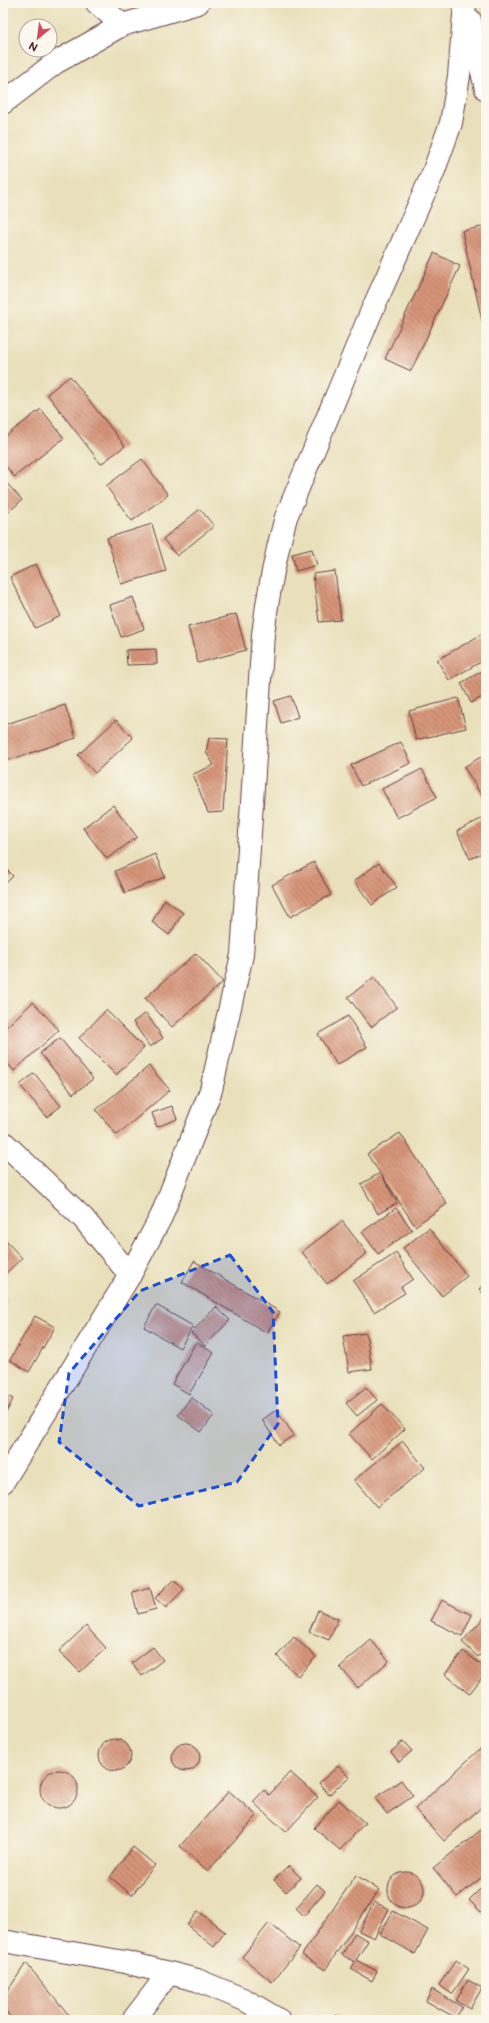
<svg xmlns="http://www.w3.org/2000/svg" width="489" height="2023" viewBox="0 0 489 2023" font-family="'Balsamiq Sans',sans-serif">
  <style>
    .building { fill: url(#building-back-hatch) }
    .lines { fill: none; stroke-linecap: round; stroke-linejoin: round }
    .minor-casing { stroke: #623c41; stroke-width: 24 }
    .minor { stroke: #fff; stroke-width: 22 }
    .marked { fill: #1d4ed8; fill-opacity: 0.2; stroke: #1d4ed8; stroke-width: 3; stroke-dasharray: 8 5; stroke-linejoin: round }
  </style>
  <defs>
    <pattern id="building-back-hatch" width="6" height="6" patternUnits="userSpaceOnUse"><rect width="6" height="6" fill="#d59478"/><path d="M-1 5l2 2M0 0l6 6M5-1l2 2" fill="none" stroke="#af7863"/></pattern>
  </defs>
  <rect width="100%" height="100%" fill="#fbf7ec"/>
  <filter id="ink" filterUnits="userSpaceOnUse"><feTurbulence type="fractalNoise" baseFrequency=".025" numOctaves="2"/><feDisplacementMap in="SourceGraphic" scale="8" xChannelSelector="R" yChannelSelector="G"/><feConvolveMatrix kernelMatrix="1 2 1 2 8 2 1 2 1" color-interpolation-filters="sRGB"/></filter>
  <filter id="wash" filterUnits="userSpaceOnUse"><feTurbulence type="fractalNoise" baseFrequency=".012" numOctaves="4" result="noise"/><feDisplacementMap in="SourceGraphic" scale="16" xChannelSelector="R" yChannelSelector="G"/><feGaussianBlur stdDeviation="0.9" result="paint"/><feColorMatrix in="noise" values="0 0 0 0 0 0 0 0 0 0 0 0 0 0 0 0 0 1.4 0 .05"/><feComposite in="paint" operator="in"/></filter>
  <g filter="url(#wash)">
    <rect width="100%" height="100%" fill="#e9e0bb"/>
    <g id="blocks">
      <!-- building -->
      <g class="building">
        <polygon points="486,226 486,333 485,334 462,231"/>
        <polygon points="434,253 460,266 411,371 385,359"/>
        <polygon points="70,376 125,446 101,464 47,394"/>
        <polygon points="41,409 64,438 14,477 3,462 3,438"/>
        <polygon points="142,459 168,495 132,521 106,486"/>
        <polygon points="3,479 22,500 3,517"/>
        <polygon points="200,509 214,526 177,556 163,539"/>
        <polygon points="152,524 166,571 121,584 107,538"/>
        <polygon points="312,549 317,565 296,571 292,554"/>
        <polygon points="36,564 61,616 35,628 10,577"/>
        <polygon points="335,571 341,620 319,622 313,574"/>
        <polygon points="133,597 144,629 121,637 110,605"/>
        <polygon points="236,614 246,650 198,663 188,627"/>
        <polygon points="482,634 486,641 486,659 449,680 437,660"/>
        <polygon points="156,649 157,664 127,665 126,650"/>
        <polygon points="486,669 486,695 471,703 461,683"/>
        <polygon points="291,696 298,717 281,723 274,701"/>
        <polygon points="458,698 466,728 416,740 409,711"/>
        <polygon points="65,705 76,738 3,762 3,725"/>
        <polygon points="116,720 133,738 95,773 78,755"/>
        <polygon points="209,738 228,739 223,812 208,813 193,774 214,765 206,752"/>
        <polygon points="401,742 411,763 361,786 351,765"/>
        <polygon points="486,754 486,803 464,767"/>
        <polygon points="422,769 437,797 397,818 382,789"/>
        <polygon points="113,805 137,837 107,859 83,828"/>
        <polygon points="485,817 486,851 470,859 457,831"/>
        <polygon points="155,854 165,877 125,893 115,871"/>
        <polygon points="314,862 331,895 290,917 272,885"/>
        <polygon points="379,863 397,887 372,905 354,881"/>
        <polygon points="3,866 13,876 3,886"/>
        <polygon points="165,899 183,913 169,935 152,922"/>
        <polygon points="196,953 223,982 172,1027 145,998"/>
        <polygon points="374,977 397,1007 371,1027 348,997"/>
        <polygon points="33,1002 59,1030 14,1071 3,1058 3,1030"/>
        <polygon points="106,1010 144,1048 116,1075 79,1038"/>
        <polygon points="146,1013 163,1038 150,1047 133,1022"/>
        <polygon points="348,1016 367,1047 337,1065 318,1034"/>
        <polygon points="60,1038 93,1079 73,1094 40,1053"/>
        <polygon points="149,1066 170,1090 117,1135 96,1110"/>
        <polygon points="34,1073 61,1106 47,1117 20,1085"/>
        <polygon points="172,1106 177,1119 157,1127 152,1113"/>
        <polygon points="400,1133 447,1204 415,1226 381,1174 397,1203 378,1214 361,1184 380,1173 367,1154"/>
        <polygon points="396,1208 412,1230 378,1254 362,1232"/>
        <polygon points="342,1221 367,1253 327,1284 302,1252"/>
        <polygon points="429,1228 467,1276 442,1296 403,1248"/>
        <polygon points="3,1238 22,1258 3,1276"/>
        <polygon points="396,1253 413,1279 401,1287 405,1293 374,1312 353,1281"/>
        <polygon points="194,1261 280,1312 267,1333 182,1282"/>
        <polygon points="486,1284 486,1297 479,1289"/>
        <polygon points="3,1298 7,1301 3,1307"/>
        <polygon points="156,1305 193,1326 180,1348 144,1327"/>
        <polygon points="216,1307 230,1320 205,1346 191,1333"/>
        <polygon points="35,1316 55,1327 29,1372 10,1360"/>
        <polygon points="366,1333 372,1369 349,1372 343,1336"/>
        <polygon points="196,1342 214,1353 189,1394 172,1384"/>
        <polygon points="366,1387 377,1400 357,1416 346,1403"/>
        <polygon points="3,1394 13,1399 3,1419"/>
        <polygon points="191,1397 214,1415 201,1432 178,1415"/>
        <polygon points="382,1404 405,1429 372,1459 349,1434"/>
        <polygon points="276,1410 294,1435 279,1445 262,1420"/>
        <polygon points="403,1441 425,1468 377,1507 354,1480"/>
        <polygon points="174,1579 184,1589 166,1608 155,1598"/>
        <polygon points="150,1587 156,1609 138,1614 132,1592"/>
        <polygon points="442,1600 472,1615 462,1636 431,1621"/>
        <polygon points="318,1610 338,1619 329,1640 309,1632"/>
        <polygon points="486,1615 486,1648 478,1657 462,1642"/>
        <polygon points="86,1626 106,1648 80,1672 59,1651"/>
        <polygon points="294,1637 316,1657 298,1676 277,1656"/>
        <polygon points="371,1640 389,1661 358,1688 340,1667"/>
        <polygon points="153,1647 163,1660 142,1676 132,1663"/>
        <polygon points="463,1651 486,1668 486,1673 469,1694 445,1674"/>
        <circle cx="115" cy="1755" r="16"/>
        <polygon points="403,1741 412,1751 399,1762 391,1752"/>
        <circle cx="186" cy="1757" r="14"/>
        <polygon points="482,1747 486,1751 486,1803 444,1841 415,1809"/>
        <polygon points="338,1766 349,1777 329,1795 319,1783"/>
        <circle cx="59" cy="1789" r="19"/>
        <polygon points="290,1772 318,1797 286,1832 253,1802 264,1790 269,1795"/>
        <polygon points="401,1780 413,1796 387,1814 375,1798"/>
        <polygon points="229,1791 257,1816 208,1871 180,1846"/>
        <polygon points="339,1800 365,1823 340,1850 314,1828"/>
        <polygon points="486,1826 486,1874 457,1897 433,1868"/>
        <polygon points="133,1847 155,1865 132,1895 110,1877"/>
        <polygon points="289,1866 301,1878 286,1892 274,1880"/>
        <circle cx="406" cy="1890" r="18"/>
        <polygon points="356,1875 379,1890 325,1970 302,1955"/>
        <polygon points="486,1883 486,1917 469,1900"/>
        <polygon points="317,1884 325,1891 304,1916 296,1908"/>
        <polygon points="374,1902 389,1909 374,1938 359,1931"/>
        <polygon points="198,1911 225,1932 214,1947 187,1925"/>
        <polygon points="393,1911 428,1930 415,1954 380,1934"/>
        <polygon points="269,1923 300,1948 272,1982 242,1957"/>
        <polygon points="355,1933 368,1941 356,1960 377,1971 372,1981 351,1969 355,1962 342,1955"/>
        <polygon points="456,1960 469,1969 452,1994 439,1985"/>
        <polygon points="26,1963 73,2020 13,2020 3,2008 3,1998"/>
        <polygon points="468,1980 482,1988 470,2009 456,2001"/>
        <polygon points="3,1983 8,1986 3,1994"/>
        <polygon points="432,1989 462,2007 456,2018 426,2001"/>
        <polygon points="335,2015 343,2020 333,2020"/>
      </g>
    </g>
  </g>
  <g filter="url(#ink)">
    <use href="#blocks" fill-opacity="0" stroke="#623c41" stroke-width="1"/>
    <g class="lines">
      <defs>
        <g id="minor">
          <polyline points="97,3 122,25"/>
          <polyline points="470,20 486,89"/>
          <polyline points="3,103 55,63 122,25 198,3"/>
          <polyline points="3,1142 83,1218 130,1275"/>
          <path d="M3 1482 130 1275 161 1217 211 1090 242 955 263 634C268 594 275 556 286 517L370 315 433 173 451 123 459 76 465 3"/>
          <polyline points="3,1941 125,1962 197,1980 245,2000 279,2020"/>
          <polyline points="133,2020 169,1973"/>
        </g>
      </defs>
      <!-- minor casing -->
      <use href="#minor" class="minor-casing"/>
      <!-- minor -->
      <use href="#minor" class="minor"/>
    </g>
  </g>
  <!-- marked area -->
  <path class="marked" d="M230 1255 273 1312 278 1424 237 1482 139 1506 59 1442 69 1373 140 1291Z"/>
  <!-- margin -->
  <rect width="489" height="2023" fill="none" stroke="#fbf7ec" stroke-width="16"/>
  <!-- north arrow -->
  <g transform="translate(38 38) rotate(209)"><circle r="19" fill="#fbf7ec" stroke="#b4a19f"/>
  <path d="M0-3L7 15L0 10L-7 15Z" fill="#d1495b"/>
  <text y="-6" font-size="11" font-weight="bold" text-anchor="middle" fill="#4a1f2b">N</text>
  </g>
</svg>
